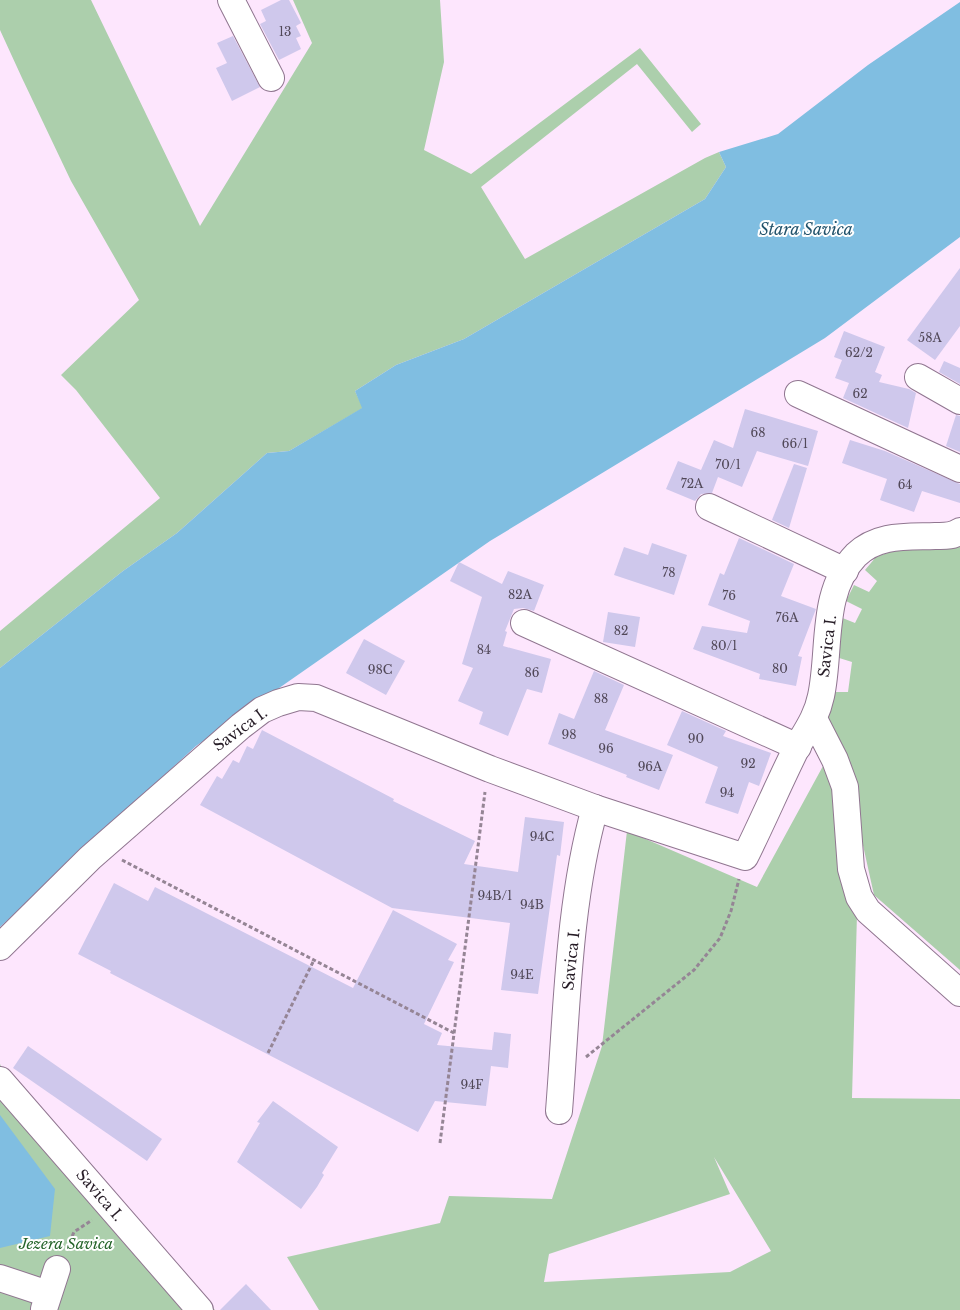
<svg xmlns="http://www.w3.org/2000/svg" width="960" height="1310" viewBox="0 0 960 1310" font-family="'Libre Baskerville',serif">
  <style>
    .green { fill: #accfac; fill-rule: evenodd }
    .water { fill: #80bee1 }
    .building { fill: #cfc8ec }
    .lines { fill: none; stroke-linecap: round; stroke-linejoin: round }
    .minor-casing { stroke: #907690; stroke-width: 28 }
    .path { stroke: #958595; stroke-width: 3; stroke-dasharray: 4 2.5; stroke-linecap: butt }
    .minor { stroke: #fff; stroke-width: 26 }
    .labels { text-anchor: middle; dominant-baseline: central; stroke-width: 4; stroke-linejoin: round; paint-order: stroke }
    .number-label { font-size: 12px; fill: #514858 }
    .street-label { font-size: 15px; fill: #271d27; stroke: #fff }
    .park-label { font-size: 15px; font-style: italic; fill: #26652b; stroke: #fff }
    .water-label { font-size: 16px; font-style: italic; fill: #21526b; stroke: #fff }
  </style>
  <rect width="100%" height="100%" fill="#fde6fd"/>
  <!-- green -->
  <g class="green">
    <polygon points="0,0 91,0 200,226 312,43 293,0 440,0 444,62 424,150 471,174 640,48 701,124 692,132 637,64 481,187 525,259 705,158 719,152 726,167 705,199 464,339 396,365 355,391 363,408 289,451 267,453 177,533 123,571 0,668 0,631 160,498 76,390 61,375 139,300 71,181 22,78 0,30"/>
    <polygon points="960,543 960,970 874,895 845,764 827,718 833,692 848,692 852,662 836,657 840,617 855,623 862,609 846,601 854,585 869,592 877,581 865,570 876,557 901,548"/>
    <path d="M829 755 857 914 852 1098 960 1099V1310H319L287 1257 440 1223 449 1196 552 1199 602 1046 627 831 757 887ZM714 1157 771 1251 730 1272 544 1282 549 1254 730 1194Z"/>
    <polygon points="0,1064 6,1078 215,1310 0,1310"/>
  </g>
  <!-- water -->
  <g class="water">
    <polygon points="960,2 960,237 825,338 490,541 196,746 0,927 0,668 123,571 177,533 267,453 289,451 362,408 355,391 396,365 464,339 705,199 726,167 719,152 778,134 868,65"/>
    <polygon points="0,1115 55,1189 50,1236 0,1248"/>
  </g>
  <!-- building -->
  <g class="building">
    <polygon points="281,0 289,0 301,23 296,26 301,36 296,38 301,49 279,60 260,24 266,21 261,10"/>
    <polygon points="233,36 260,87 232,101 216,68 227,63 217,43"/>
    <polygon points="960,268 960,326 935,360 907,340"/>
    <polygon points="844,331 885,347 875,372 882,375 879,382 909,389 916,393 908,428 843,398 849,383 835,378 842,360 834,357"/>
    <polygon points="944,361 960,368 960,384 939,372"/>
    <polygon points="745,409 818,431 808,466 757,451 742,487 718,477 712,493 701,494 695,501 666,489 678,461 701,470 714,440 733,448"/>
    <polygon points="956,415 960,416 960,452 946,446"/>
    <polygon points="850,440 885,451 960,484 960,503 922,491 914,512 880,500 887,479 842,463"/>
    <polygon points="794,464 807,468 789,528 772,520"/>
    <polygon points="739,538 794,564 781,596 816,609 798,656 802,657 796,686 759,679 760,674 693,649 702,626 747,633 750,621 708,605 720,573 724,575"/>
    <polygon points="652,543 687,555 674,595 614,575 624,547 648,555"/>
    <polygon points="459,562 502,584 508,571 544,585 534,611 523,608 514,609 505,631 507,632 503,646 551,659 542,693 527,689 508,736 479,724 483,712 458,701 473,668 462,664 482,597 450,581"/>
    <polygon points="608,612 640,617 635,647 603,642"/>
    <polygon points="364,639 405,661 386,695 346,673"/>
    <polygon points="594,671 624,685 605,730 673,755 659,790 626,777 627,775 548,744 559,713 574,719"/>
    <polygon points="682,711 726,731 723,736 771,753 759,786 749,782 738,814 705,803 718,767 667,745"/>
    <polygon points="262,730 394,799 393,801 475,841 464,864 518,872 525,817 564,822 560,856 557,855 538,994 501,990 510,923 392,908 200,805 217,776 222,779 233,760 239,763 247,746 253,749"/>
    <polygon points="114,883 148,901 155,887 353,988 393,910 457,944 448,960 454,962 424,1024 442,1033 437,1045 492,1050 494,1032 511,1034 508,1068 491,1066 486,1106 435,1101 418,1132 110,973 111,971 78,954"/>
    <polygon points="28,1046 162,1139 147,1161 13,1068"/>
    <polygon points="273,1101 338,1147 322,1173 324,1175 317,1187 301,1209 237,1162 260,1123 257,1122"/>
    <polygon points="246,1284 271,1310 220,1310"/>
  </g>
  <g class="lines">
    <defs>
      <g id="minor">
        <polyline points="231,0 271,78"/>
        <polyline points="918,377 960,401"/>
        <polyline points="798,394 960,469"/>
        <polyline points="709,507 845,571"/>
        <polyline points="524,623 798,747"/>
        <polyline points="814,719 835,760 845,787 851,869 859,897 868,911 960,993"/>
        <path d="M0 947 90 858 241 726 262 710 278 703 298 697 316 698 490 769 595 808 745 857C763 821 779 783 797 747 807 730 817 716 821 696 831 650 820 592 856 555 878 534 906 537 935 536 944 536 952 537 960 531"/>
        <polyline points="0,1080 200,1310"/>
        <path d="M559 1111C567 1011 568 904 595 808"/>
        <polyline points="0,1278 48,1294"/>
        <polyline points="44,1309 57,1269"/>
      </g>
    </defs>
    <!-- minor casing -->
    <use href="#minor" class="minor-casing"/>
    <!-- path -->
    <g class="path">
      <polyline points="122,860 454,1033"/>
      <polyline points="268,1053 314,960"/>
      <polyline points="586,1057 694,970 720,938 731,911 739,879"/>
      <polyline points="440,1143 485,792"/>
      <polyline points="67,1248 74,1232 92,1220"/>
    </g>
    <!-- minor -->
    <use href="#minor" class="minor"/>
  </g>
  <g class="labels">
    <!-- number labels -->
    <g class="number-label">
      <text x="285" y="31">13</text>
      <text x="930" y="337">58A</text>
      <text x="859" y="352">62/2</text>
      <text x="860" y="393">62</text>
      <text x="758" y="432">68</text>
      <text x="795" y="443">66/1</text>
      <text x="728" y="464">70/1</text>
      <text x="692" y="483">72A</text>
      <text x="905" y="484">64</text>
      <text x="669" y="572">78</text>
      <text x="520" y="594">82A</text>
      <text x="729" y="595">76</text>
      <text x="787" y="617">76A</text>
      <text x="621" y="630">82</text>
      <text x="724" y="645">80/1</text>
      <text x="484" y="649">84</text>
      <text x="780" y="668">80</text>
      <text x="380" y="669">98C</text>
      <text x="532" y="672">86</text>
      <text x="601" y="698">88</text>
      <text x="569" y="734">98</text>
      <text x="696" y="738">90</text>
      <text x="606" y="748">96</text>
      <text x="748" y="763">92</text>
      <text x="650" y="766">96A</text>
      <text x="727" y="792">94</text>
      <text x="542" y="836">94C</text>
      <text x="495" y="895">94B/1</text>
      <text x="532" y="904">94B</text>
      <text x="522" y="974">94E</text>
      <text x="472" y="1084">94F</text>
    </g>
    <!-- street labels -->
    <g class="street-label">
      <text transform="translate(827 646) rotate(-83)">Savica I.</text>
      <text transform="translate(240 729) rotate(-36)">Savica I.</text>
      <text transform="translate(571 959) rotate(-84)">Savica I.</text>
      <text transform="translate(100 1195) rotate(49)">Savica I.</text>
    </g>
    <!-- park labels -->
    <g class="park-label">
      <text x="66" y="1243">Jezera Savica</text>
    </g>
    <!-- water labels -->
    <g class="water-label">
      <text x="806" y="229">Stara Savica</text>
    </g>
  </g>
</svg>
